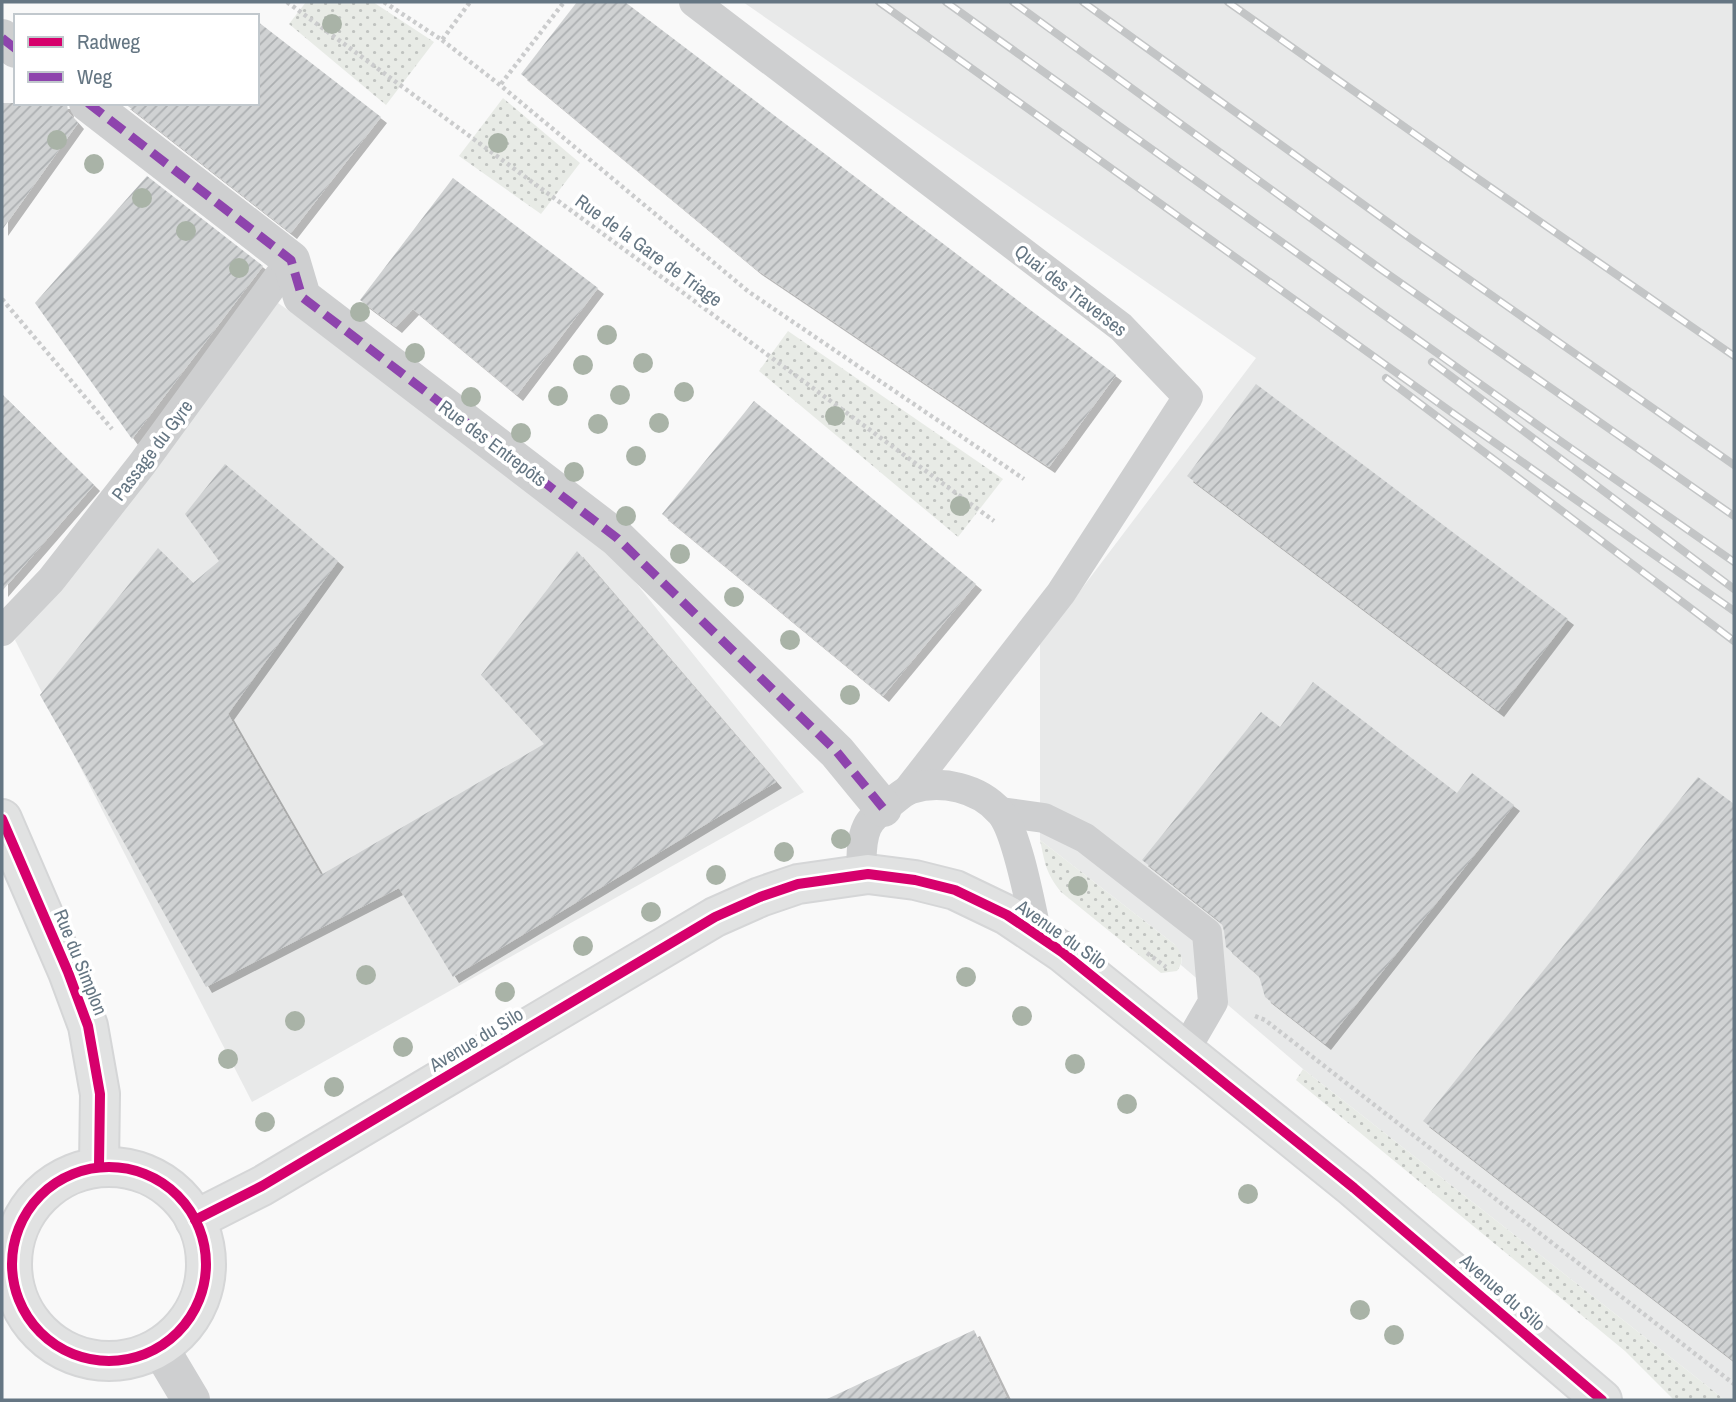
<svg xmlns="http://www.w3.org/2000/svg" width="1736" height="1402" viewBox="0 0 1736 1402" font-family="'Archivo Narrow',sans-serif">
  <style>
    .built { fill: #e8e9e9 }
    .grass { fill: url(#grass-dots) }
    .building { fill: url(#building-hatch); filter: url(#shadow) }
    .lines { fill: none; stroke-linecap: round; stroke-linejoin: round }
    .secondary-casing { stroke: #d5d6d7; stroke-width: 42 }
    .path { stroke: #cbcccd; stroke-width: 4.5; stroke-dasharray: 3.5 3.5; stroke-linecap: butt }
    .lane { stroke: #cecfd0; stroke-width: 30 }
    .street { stroke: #cecfd0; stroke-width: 38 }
    .secondary { stroke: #e1e2e2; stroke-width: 38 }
    .rail-casing { stroke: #c3c5c6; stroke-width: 8 }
    .rail { stroke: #fff; stroke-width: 5; stroke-dasharray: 16; stroke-linecap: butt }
    .quiet { stroke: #8e44ad; stroke-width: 9; stroke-dasharray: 18 9; stroke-linecap: butt }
    .cycleway-casing { stroke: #fff; stroke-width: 15 }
    .cycleway { stroke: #d6006c; stroke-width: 10 }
    .tree { fill: #a9b3a7 }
    .labels { text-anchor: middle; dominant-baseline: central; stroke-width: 7; stroke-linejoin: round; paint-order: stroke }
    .street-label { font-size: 19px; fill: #657683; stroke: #fff }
  </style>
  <defs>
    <pattern id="grass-dots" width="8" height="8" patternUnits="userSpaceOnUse" patternTransform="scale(1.75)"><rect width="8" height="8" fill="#e8ebe6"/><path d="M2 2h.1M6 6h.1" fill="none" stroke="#c0c3c0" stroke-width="1.8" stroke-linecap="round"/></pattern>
    <pattern id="building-hatch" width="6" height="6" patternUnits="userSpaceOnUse" patternTransform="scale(1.75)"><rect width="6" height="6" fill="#d0d2d3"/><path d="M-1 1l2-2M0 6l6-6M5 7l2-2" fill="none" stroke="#acafb1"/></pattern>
    <filter id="shadow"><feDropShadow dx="6" dy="6" stdDeviation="0" flood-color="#0004"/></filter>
  </defs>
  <rect width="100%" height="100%" fill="#f9f9f9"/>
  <!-- built -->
  <g class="built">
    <polygon points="743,2 1734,2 1734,1400 1725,1400 1303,1069 1181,965 1182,959 1174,944 1040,840 1040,644 1256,358"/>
    <polygon points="278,303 587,522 804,792 252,1102 15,640"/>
  </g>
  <!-- grass -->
  <g class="grass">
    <polygon points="306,2 373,2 434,42 386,105 289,24"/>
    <polygon points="503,98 580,163 541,214 459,156"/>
    <polygon points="788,331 1003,479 958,537 759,371"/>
    <path d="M1040 840 1174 944C1182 953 1185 961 1177 971L1161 973 1061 892C1046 873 1045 864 1040 840Z"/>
    <polygon points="1303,1069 1725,1400 1674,1400 1625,1351 1296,1080"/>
  </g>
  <!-- building -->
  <g class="building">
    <polygon points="577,2 625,2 1116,375 1049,467 756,269 521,74"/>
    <polygon points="257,21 381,117 291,233 124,103 257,103"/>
    <polygon points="2,103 67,103 68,112 78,123 2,230"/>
    <polygon points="147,176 263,266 132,439 35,303"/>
    <polygon points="453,178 598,288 517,395 413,309 396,327 360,300"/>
    <polygon points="1256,384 1568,619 1498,711 1187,476"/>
    <polygon points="2,394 94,485 2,591"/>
    <polygon points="754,401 976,584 883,696 662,514"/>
    <polygon points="225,464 338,561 228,714 321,875 544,744 481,675 577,551 776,782 453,977 399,888 206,987 40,695 158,548 193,583 219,561 185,514"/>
    <polygon points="1313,682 1457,793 1472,773 1514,805 1325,1044 1265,997 1259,976 1226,947 1224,931 1222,924 1218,920 1142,860 1261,712 1280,727"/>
    <polygon points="1698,777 1734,804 1734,1361 1423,1121"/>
    <polygon points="974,1330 1008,1400 825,1400"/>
  </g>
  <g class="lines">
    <defs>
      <g id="secondary">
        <polyline points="2,819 68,972 88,1026 100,1094 99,1166"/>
        <circle cx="109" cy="1264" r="97"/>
        <polyline points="195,1220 262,1186 715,917 760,897 798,884 868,874 915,880 955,890 1007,915 1062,952 1354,1188 1602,1400"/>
      </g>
    </defs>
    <!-- secondary casing -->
    <use href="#secondary" class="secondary-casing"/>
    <!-- path -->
    <g class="path">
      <polyline points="287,2 994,521"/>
      <polyline points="384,2 442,40 470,2"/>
      <polyline points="442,40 500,85 749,292 1024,479"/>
      <polyline points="501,84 564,2"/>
      <polyline points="2,299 112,429"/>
      <polyline points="1147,953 1166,967"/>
      <polyline points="1255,1016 1265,1020 1734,1384"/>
    </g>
    <!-- lane -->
    <g class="lane">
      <polyline points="694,2 1121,327 1188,397 1061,593 908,790"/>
      <polyline points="2,631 51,580 142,464 291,260"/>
      <polyline points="1001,812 1044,818 1085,838 1207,933 1213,1002 1184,1052"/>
      <path d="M861 875C862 860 860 842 867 827 871 818 881 810 889 804 896 799 903 792 911 789 941 779 979 788 1000 812 1017 830 1031 908 1037 935"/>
    </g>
    <!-- street -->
    <g class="street">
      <polyline points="2,38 16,49"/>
      <polyline points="88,103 291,260 302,297 617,538 837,752 883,808"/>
      <polyline points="160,1348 191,1400"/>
    </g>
    <!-- secondary -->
    <use href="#secondary" class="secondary"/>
    <defs>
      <g id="rail">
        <polyline points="879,2 1454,414 1734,611"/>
        <polyline points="946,2 1546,431 1734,562"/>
        <polyline points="1013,2 1382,270 1734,516"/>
        <polyline points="1083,2 1407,236 1734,465"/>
        <polyline points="1228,2 1464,169 1734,356"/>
        <polyline points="1432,362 1734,589"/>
        <polyline points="1386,378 1734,641"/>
      </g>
    </defs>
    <!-- rail casing -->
    <use href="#rail" class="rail-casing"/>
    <!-- rail -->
    <use href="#rail" class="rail"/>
    <!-- quiet -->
    <g class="quiet">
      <polyline points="2,38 16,49"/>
      <polyline points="88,103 291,260 302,297 617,538 837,752 883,808"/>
    </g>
    <defs>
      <g id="cycleway">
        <polyline points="2,819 68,972 88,1026 100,1094 99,1166"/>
        <circle cx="109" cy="1264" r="97"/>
        <polyline points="195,1220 262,1186 715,917 760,897 798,884 868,874 915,880 955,890 1007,915 1062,952 1354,1188 1602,1400"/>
      </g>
    </defs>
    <!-- cycleway casing -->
    <use href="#cycleway" class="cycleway-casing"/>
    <!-- cycleway -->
    <use href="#cycleway" class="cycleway"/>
  </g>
  <!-- trees -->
  <g class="tree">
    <circle cx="332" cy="24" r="10"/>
    <circle cx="57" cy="140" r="10"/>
    <circle cx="498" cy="143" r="10"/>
    <circle cx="94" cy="164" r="10"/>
    <circle cx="142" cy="198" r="10"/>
    <circle cx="186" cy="231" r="10"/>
    <circle cx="239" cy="268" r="10"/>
    <circle cx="360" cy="312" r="10"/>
    <circle cx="607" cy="335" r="10"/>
    <circle cx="415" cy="353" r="10"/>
    <circle cx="643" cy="363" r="10"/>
    <circle cx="583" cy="365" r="10"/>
    <circle cx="684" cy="392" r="10"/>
    <circle cx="620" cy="395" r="10"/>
    <circle cx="558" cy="396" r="10"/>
    <circle cx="471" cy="397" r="10"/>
    <circle cx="835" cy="416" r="10"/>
    <circle cx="659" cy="423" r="10"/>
    <circle cx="598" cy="424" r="10"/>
    <circle cx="521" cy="433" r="10"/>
    <circle cx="636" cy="456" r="10"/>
    <circle cx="574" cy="472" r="10"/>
    <circle cx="960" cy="506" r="10"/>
    <circle cx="626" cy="516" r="10"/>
    <circle cx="680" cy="554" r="10"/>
    <circle cx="734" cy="597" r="10"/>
    <circle cx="790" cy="640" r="10"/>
    <circle cx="850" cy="695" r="10"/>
    <circle cx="841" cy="839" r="10"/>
    <circle cx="784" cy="852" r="10"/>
    <circle cx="716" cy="875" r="10"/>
    <circle cx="1078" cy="886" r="10"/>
    <circle cx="651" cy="912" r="10"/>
    <circle cx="583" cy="946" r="10"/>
    <circle cx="366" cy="975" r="10"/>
    <circle cx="966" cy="977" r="10"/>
    <circle cx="505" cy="992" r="10"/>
    <circle cx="1022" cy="1016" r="10"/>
    <circle cx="295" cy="1021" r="10"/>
    <circle cx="403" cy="1047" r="10"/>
    <circle cx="228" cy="1059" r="10"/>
    <circle cx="1075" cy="1064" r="10"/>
    <circle cx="334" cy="1087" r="10"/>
    <circle cx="1127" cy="1104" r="10"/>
    <circle cx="265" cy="1122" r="10"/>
    <circle cx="1248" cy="1194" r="10"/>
    <circle cx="1360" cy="1310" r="10"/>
    <circle cx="1394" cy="1335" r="10"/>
  </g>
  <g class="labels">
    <!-- street labels -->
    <g class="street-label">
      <text transform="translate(649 250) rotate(36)">Rue de la Gare de Triage</text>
      <text transform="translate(1071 290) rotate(38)">Quai des Traverses</text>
      <text transform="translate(493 443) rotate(37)">Rue des Entrepôts</text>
      <text transform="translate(152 450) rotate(-53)">Passage du Gyre</text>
      <text transform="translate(1062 934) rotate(35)">Avenue du Silo</text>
      <text transform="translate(81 962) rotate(68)">Rue du Simplon</text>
      <text transform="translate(476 1039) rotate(-31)">Avenue du Silo</text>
      <text transform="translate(1503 1292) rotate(41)">Avenue du Silo</text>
    </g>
  </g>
  <!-- border -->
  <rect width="1736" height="1402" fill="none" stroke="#657683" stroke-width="7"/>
  <!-- legend -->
  <rect x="14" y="14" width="245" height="91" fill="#ffffff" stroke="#c1c8cd" stroke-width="2"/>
  <rect x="28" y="37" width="35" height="10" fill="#d6006c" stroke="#c1c8cd" stroke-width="2"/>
  <text x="77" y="49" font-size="21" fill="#657683">Radweg</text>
  <rect x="28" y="72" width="35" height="10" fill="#8e44ad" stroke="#c1c8cd" stroke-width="2"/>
  <text x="77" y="84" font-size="21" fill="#657683">Weg</text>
</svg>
